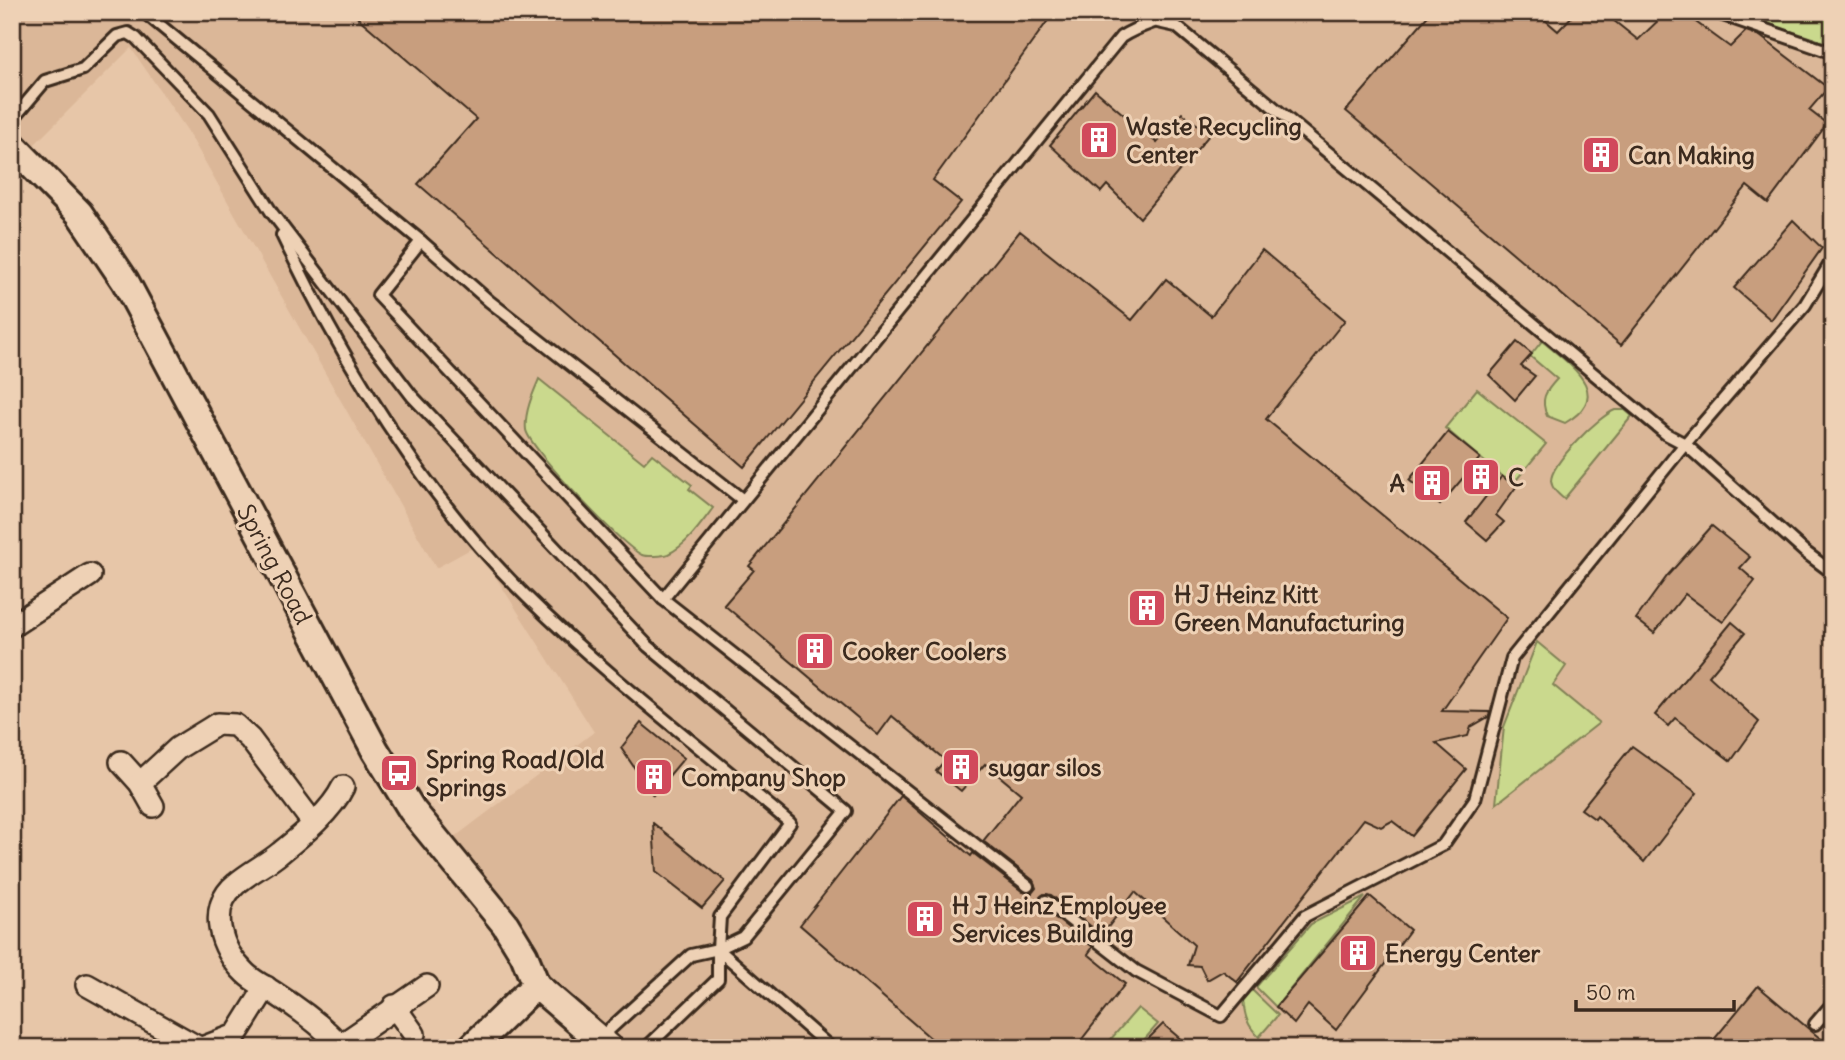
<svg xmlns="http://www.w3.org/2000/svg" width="1845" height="1060" viewBox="0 0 1845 1060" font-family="Delius,sans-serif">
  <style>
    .built { fill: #dbb798 }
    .green { fill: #cad98d; stroke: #828256; stroke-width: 2 }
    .building { fill: #c89e7e; stroke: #3b2a1e; stroke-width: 2 }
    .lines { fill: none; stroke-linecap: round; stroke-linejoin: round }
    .service-casing { stroke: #3b2a1e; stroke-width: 16 }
    .minor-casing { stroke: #3b2a1e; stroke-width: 26 }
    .tertiary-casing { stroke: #3b2a1e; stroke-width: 32 }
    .service { stroke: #eed1b5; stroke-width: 10 }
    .minor { stroke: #eed1b5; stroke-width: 21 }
    .tertiary { stroke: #eed1b5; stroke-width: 26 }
    .labels { text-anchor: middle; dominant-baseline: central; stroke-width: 6; stroke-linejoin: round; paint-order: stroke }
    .poi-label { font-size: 24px; font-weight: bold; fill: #3b2a1e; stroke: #eed1b5; text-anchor: start }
    .street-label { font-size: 24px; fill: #3b2a1e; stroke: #eed1b5 }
  </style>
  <rect width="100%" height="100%" fill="#e7c6a8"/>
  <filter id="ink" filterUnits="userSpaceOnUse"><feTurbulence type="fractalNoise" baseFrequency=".0143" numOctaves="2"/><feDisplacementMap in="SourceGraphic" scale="14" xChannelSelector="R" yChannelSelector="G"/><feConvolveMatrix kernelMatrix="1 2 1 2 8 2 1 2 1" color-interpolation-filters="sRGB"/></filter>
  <g filter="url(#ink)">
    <!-- built -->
    <polygon class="built" points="12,12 1787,12 1833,29 1833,1048 604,1048 435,852 594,732 476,546 436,568 187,130 131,48 34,145 12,127"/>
    <!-- green -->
    <g class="green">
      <polygon points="1734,12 1833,12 1833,45"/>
      <path d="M1542 341C1569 364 1616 394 1565 423L1547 416C1540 399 1545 392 1557 379L1530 356Z"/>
      <path d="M539 379 644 463 652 454 692 485 689 489 713 508C701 524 687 545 668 554 663 556 647 557 642 555 623 547 529 448 526 430 524 413 533 393 539 379Z"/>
      <polygon points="1477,389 1546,444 1512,485 1445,428"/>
      <path d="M1615 410H1625L1632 416 1564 499C1558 494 1552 489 1551 481 1551 463 1599 416 1615 410Z"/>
      <polygon points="1537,642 1566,666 1553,685 1599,723 1496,804 1504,727"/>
      <polygon points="1365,897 1276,1007 1256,987 1311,924"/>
      <path d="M1252 990 1278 1015 1259 1037C1247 1025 1245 1017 1243 1000Z"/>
      <polygon points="1138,1008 1158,1024 1137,1048 1103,1048"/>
    </g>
    <!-- building -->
    <g class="building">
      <polygon points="351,12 1054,12 933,180 961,202 744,467 418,184 476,119"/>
      <polygon points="1431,12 1536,12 1558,31 1576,12 1603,12 1638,40 1667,12 1682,12 1730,47 1746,31 1760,36 1828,88 1809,110 1827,124 1768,203 1747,186 1621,345 1346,111"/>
      <polygon points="1095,90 1157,143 1182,113 1210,134 1140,218 1107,185 1101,192 1050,145"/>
      <polygon points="1793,220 1822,248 1771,320 1734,288"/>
      <polygon points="1020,231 1132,320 1166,279 1211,316 1262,250 1345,320 1266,419 1507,618 1442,711 1490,712 1488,717 1471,727 1468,736 1436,743 1466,769 1412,836 1392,821 1381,827 1364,819 1237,982 1223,971 1207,980 1200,966 1188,965 1194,945 1135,892 1102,935 1051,895 1044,894 1038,899 1041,907 1093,947 1088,954 1125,984 1075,1048 942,1048 800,925 901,796 971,856 973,853 1023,892 1032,893 1036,888 1033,880 983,841 1021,794 985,764 961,791 936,771 945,760 892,716 878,735 724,605 754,570 749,566"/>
      <polygon points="1517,342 1532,354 1521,366 1535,376 1515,400 1489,375"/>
      <polygon points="1448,432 1480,458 1440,505 1409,480"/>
      <polygon points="1502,476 1516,487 1496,515 1504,522 1487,540 1466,522"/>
      <polygon points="1712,526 1750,557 1740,568 1755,581 1723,622 1685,594 1654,633 1636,619 1668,575"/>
      <polygon points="1732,622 1745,633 1709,676 1759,722 1731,761 1675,718 1668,726 1655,715"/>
      <polygon points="641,723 684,758 653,795 621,748"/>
      <polygon points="1632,746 1697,793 1644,862 1597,816 1595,819 1581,809"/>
      <polygon points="653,823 725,881 702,908 656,872"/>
      <polygon points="1370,896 1410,930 1336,1030 1308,1005 1294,1024 1276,1007"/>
      <polygon points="1758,986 1810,1030 1832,1048 1707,1048"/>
      <polygon points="1163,1024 1191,1048 1139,1048"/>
    </g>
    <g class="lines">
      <defs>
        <g id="service">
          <polyline points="144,12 421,241 378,295 663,599 1028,886"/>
          <polyline points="1714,12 1833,53"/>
          <polyline points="1158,22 1176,26 1666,434 1685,444 1805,552 1833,573"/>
          <polyline points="12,120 45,81 83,69 117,36 128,33 136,38 209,114 272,213 412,396 648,646 846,811 743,937 718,949"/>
          <path d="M282 235C345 366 424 496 528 598 610 679 702 748 790 823L720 917 718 949"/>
          <polyline points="421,241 489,301 743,500"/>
          <path d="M663 599 1121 37C1139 25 1158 22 1178 12"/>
          <polyline points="1046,901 1136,971 1221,1016 1305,916 1443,845 1475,799 1512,658 1685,444 1805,305 1833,259"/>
          <polyline points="718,949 831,1048"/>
          <polyline points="1815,1024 1833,1003"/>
          <polyline points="600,1038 691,955 718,949 718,979 646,1048"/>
        </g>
        <g id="minor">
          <polyline points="12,626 90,575"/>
          <polyline points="121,762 140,783 153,806"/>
          <polyline points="140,783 178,748 209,729 217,724 235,725 250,739 313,823"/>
          <path d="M343 787C331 812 302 835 280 853 267 864 250 872 236 884 206 908 221 950 245 973 254 982 266 987 276 994 301 1010 323 1026 343 1048"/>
          <polyline points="87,985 199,1048"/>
          <polyline points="394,1006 414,1034"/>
          <polyline points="341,1045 427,986"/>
          <polyline points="202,1048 236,1035 266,987"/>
        </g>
        <g id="tertiary">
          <polyline points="12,145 79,213 125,281 375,750 412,810 505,924 524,955 536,985 609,1048"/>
          <polyline points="471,1048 536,985"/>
        </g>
      </defs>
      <!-- service casing -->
      <use href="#service" class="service-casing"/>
      <!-- minor casing -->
      <use href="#minor" class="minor-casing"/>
      <!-- tertiary casing -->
      <use href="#tertiary" class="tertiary-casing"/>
      <!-- service -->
      <use href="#service" class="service"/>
      <!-- minor -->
      <use href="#minor" class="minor"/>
      <!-- tertiary -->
      <use href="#tertiary" class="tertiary"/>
    </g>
  </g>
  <!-- icons -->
  <defs>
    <symbol id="building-square" viewBox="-11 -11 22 22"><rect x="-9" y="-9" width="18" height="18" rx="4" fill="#d1495b" stroke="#eed1b5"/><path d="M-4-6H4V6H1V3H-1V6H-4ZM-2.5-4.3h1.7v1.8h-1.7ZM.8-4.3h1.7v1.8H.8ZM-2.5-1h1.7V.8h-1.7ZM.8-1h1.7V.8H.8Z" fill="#fff"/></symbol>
    <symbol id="bus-square" viewBox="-11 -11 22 22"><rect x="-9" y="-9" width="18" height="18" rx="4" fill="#d1495b" stroke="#eed1b5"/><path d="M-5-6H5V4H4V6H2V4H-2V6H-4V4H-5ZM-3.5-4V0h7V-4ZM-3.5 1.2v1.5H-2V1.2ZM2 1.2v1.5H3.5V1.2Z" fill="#fff"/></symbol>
  </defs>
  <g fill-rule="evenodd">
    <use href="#building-square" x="1077" y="118" width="44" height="44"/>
    <use href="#building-square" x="1579" y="133" width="44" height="44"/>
    <use href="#building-square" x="1459" y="455" width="44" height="44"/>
    <use href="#building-square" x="1410" y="461" width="44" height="44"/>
    <use href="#building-square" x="1125" y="586" width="44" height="44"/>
    <use href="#building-square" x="793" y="629" width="44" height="44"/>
    <use href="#building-square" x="939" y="745" width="44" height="44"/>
    <use href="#bus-square" x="377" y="751" width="44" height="44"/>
    <use href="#building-square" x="632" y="755" width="44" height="44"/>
    <use href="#building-square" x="903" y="897" width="44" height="44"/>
    <use href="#building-square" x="1336" y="931" width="44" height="44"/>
  </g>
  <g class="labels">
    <!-- poi labels -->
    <g class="poi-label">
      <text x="1126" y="126">Waste Recycling<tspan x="1126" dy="28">Center</tspan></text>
      <text x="1628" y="155">Can Making</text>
      <text x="1508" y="477">C</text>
      <text x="1405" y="483" text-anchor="end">A</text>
      <text x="1174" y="594">H J Heinz Kitt<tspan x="1174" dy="28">Green Manufacturing</tspan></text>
      <text x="842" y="651">Cooker Coolers</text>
      <text x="426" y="759">Spring Road/Old<tspan x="426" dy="28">Springs</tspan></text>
      <text x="988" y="767">sugar silos</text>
      <text x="681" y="777">Company Shop</text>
      <text x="952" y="905">H J Heinz Employee<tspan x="952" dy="28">Services Building</tspan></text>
      <text x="1385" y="953">Energy Center</text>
    </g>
    <!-- street labels -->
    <g class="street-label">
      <text transform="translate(275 564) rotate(62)">Spring Road</text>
    </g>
  </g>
  <!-- margin -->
  <rect width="1845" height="1060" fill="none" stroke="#eed1b5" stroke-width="42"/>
  <rect x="21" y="21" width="1803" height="1018" fill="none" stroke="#3b2a1e" stroke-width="2.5" filter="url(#ink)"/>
  <!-- scale -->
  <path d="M1576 1000v10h158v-10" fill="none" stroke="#3b2a1e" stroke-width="3.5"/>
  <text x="1586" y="1000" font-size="21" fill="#3b2a1e" stroke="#eed1b5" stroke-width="5" paint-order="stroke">50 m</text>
</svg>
